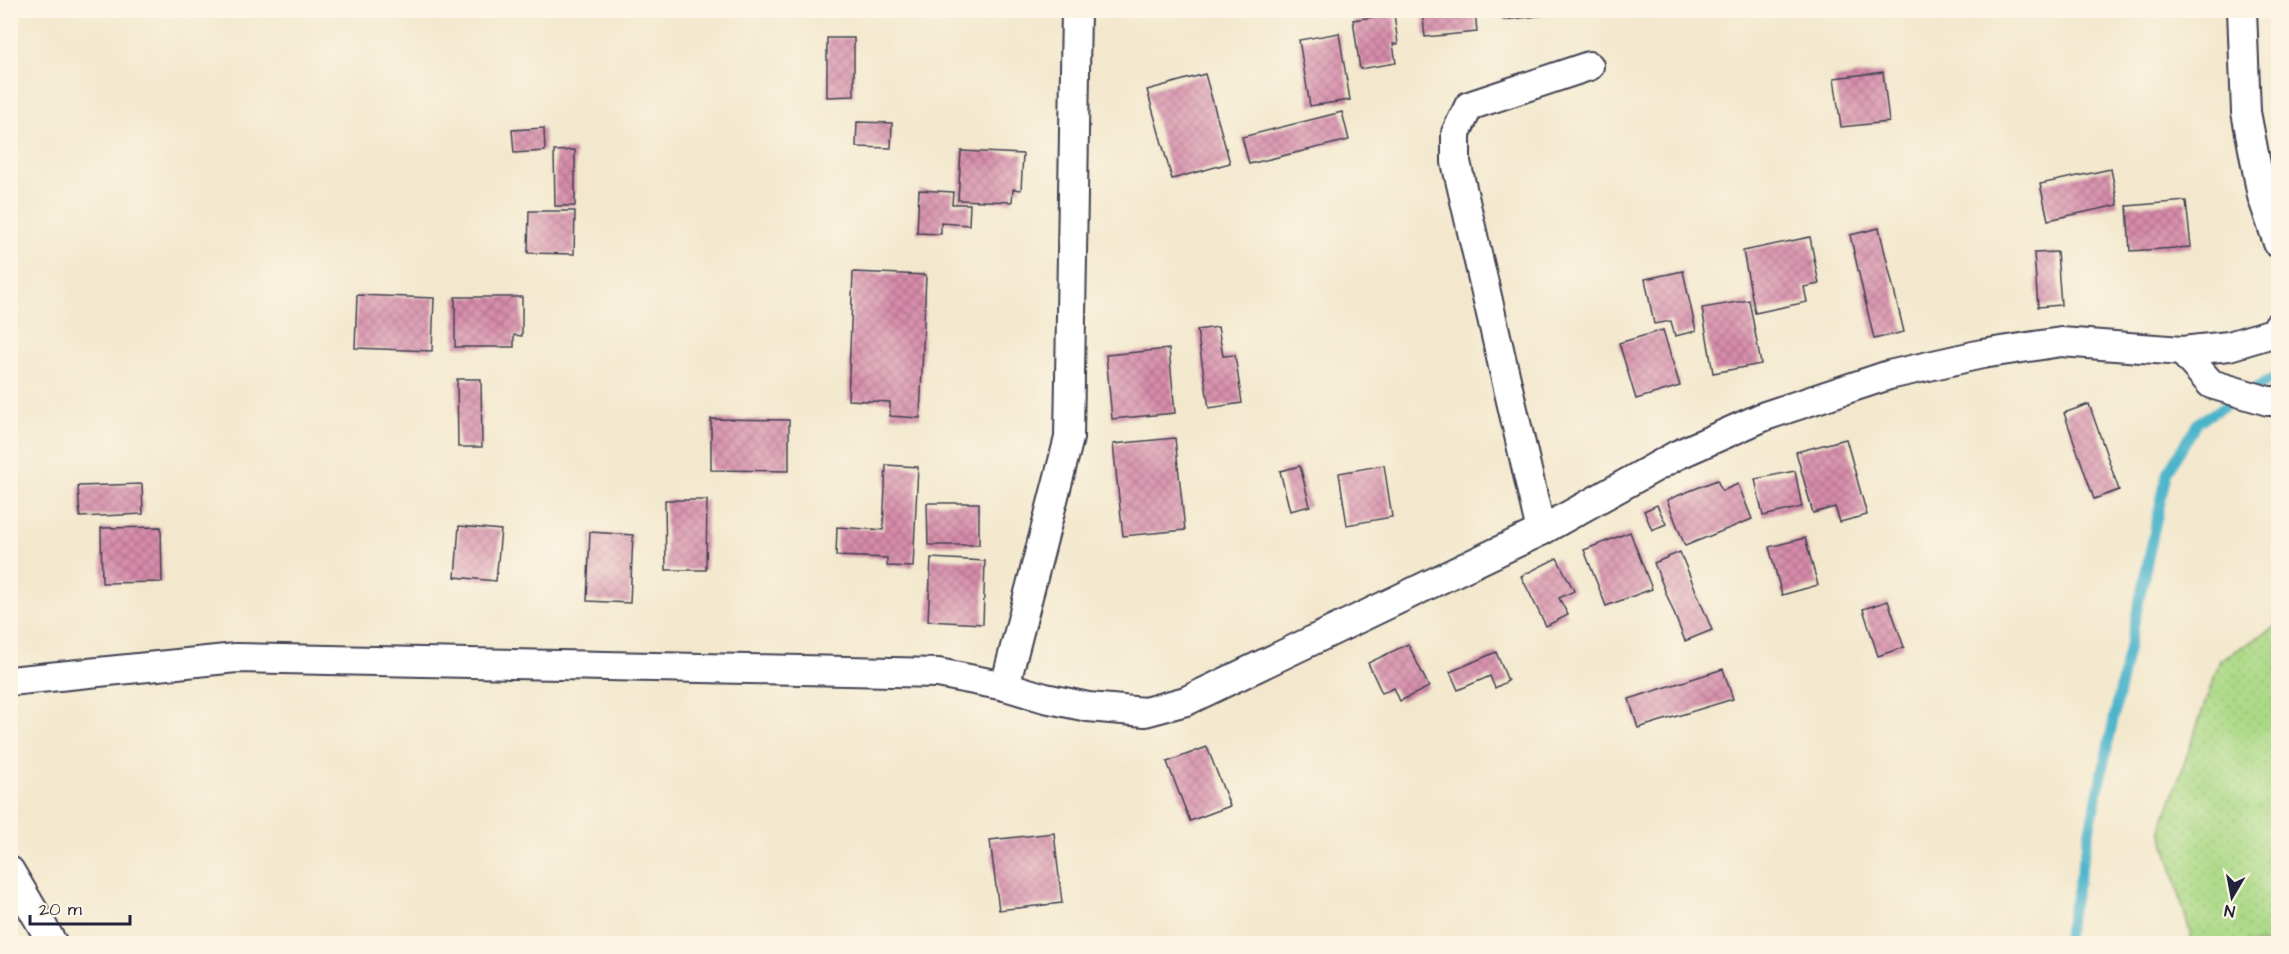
<svg xmlns="http://www.w3.org/2000/svg" width="2289" height="954" viewBox="0 0 2289 954" font-family="'Architects Daughter',sans-serif">
  <style>
    .grass { fill: url(#grass-dots); stroke: #667e60; stroke-width: 1.5 }
    .lines { fill: none; stroke-linecap: round; stroke-linejoin: round }
    .stream { stroke: #4cb4cb; stroke-width: 10 }
    .building { fill: url(#building-cross-hatch) }
    .street-casing { stroke: #414051; stroke-width: 32 }
    .street { stroke: #fff; stroke-width: 28 }
  </style>
  <defs>
    <pattern id="grass-dots" width="8" height="8" patternUnits="userSpaceOnUse" patternTransform="scale(1.5)"><rect width="8" height="8" fill="#abd986"/><path d="M2 2h.1M6 6h.1" fill="none" stroke="#93ba75" stroke-width="1.8" stroke-linecap="round"/></pattern>
    <pattern id="building-cross-hatch" width="8" height="8" patternUnits="userSpaceOnUse" patternTransform="scale(1.5)"><rect width="8" height="8" fill="#d78caa"/><path d="M0 0l8 8M0 8l8-8" fill="none" stroke="#ae728c"/></pattern>
  </defs>
  <rect width="100%" height="100%" fill="#fcf5e5"/>
  <filter id="ink" filterUnits="userSpaceOnUse"><feTurbulence type="fractalNoise" baseFrequency=".0167" numOctaves="2"/><feDisplacementMap in="SourceGraphic" scale="12" xChannelSelector="R" yChannelSelector="G"/><feConvolveMatrix kernelMatrix="1 2 1 2 8 2 1 2 1" color-interpolation-filters="sRGB"/></filter>
  <filter id="wash" filterUnits="userSpaceOnUse"><feTurbulence type="fractalNoise" baseFrequency=".008" numOctaves="4" result="noise"/><feDisplacementMap in="SourceGraphic" scale="24" xChannelSelector="R" yChannelSelector="G"/><feGaussianBlur stdDeviation="1.35" result="paint"/><feColorMatrix in="noise" values="0 0 0 0 0 0 0 0 0 0 0 0 0 0 0 0 0 1.4 0 .05"/><feComposite in="paint" operator="in"/></filter>
  <g filter="url(#wash)">
    <rect width="100%" height="100%" fill="#f3e8cd"/>
    <!-- grass -->
    <polygon class="grass" points="2278,625 2278,943 2193,943 2161,830 2220,660"/>
    <g class="lines">
      <!-- stream -->
      <polyline class="stream" points="2065,944 2167,472 2198,422 2278,375"/>
    </g>
    <g id="blocks">
      <!-- building -->
      <g class="building">
        <polygon points="1422,10 1475,10 1477,32 1425,37"/>
        <polygon points="1503,10 1551,10 1552,14 1504,20"/>
        <polygon points="1394,14 1398,44 1393,44 1396,63 1360,69 1353,20"/>
        <polygon points="1339,33 1350,100 1310,106 1299,40"/>
        <polygon points="827,38 854,38 854,96 827,97"/>
        <polygon points="1883,72 1889,122 1841,127 1834,78"/>
        <polygon points="1205,74 1230,163 1172,179 1147,90"/>
        <polygon points="1342,112 1349,140 1249,164 1242,137"/>
        <polygon points="857,122 892,123 891,148 856,147"/>
        <polygon points="544,128 545,151 514,153 512,130"/>
        <polygon points="575,150 575,206 555,206 554,151"/>
        <polygon points="961,151 1023,154 1021,190 1013,189 1012,202 958,200"/>
        <polygon points="2111,169 2118,205 2048,220 2040,184"/>
        <polygon points="919,190 953,192 952,204 970,204 969,225 941,223 941,234 917,233"/>
        <polygon points="2186,201 2191,247 2130,251 2127,206"/>
        <polygon points="529,211 575,211 574,254 528,253"/>
        <polygon points="1879,228 1904,332 1874,339 1850,235"/>
        <polygon points="1810,237 1819,284 1804,287 1807,302 1755,313 1743,251"/>
        <polygon points="2057,252 2061,305 2038,307 2034,253"/>
        <polygon points="1683,271 1696,331 1675,336 1671,321 1654,324 1645,279"/>
        <polygon points="853,272 926,275 920,418 890,416 890,402 848,400"/>
        <polygon points="357,295 434,298 432,351 355,348"/>
        <polygon points="455,297 522,297 522,336 514,335 514,347 455,347"/>
        <polygon points="1749,300 1761,364 1713,373 1702,308"/>
        <polygon points="1218,327 1223,356 1235,355 1242,403 1209,408 1197,330"/>
        <polygon points="1663,330 1680,386 1636,399 1619,343"/>
        <polygon points="1169,349 1175,413 1112,419 1106,355"/>
        <polygon points="457,379 481,379 482,447 458,447"/>
        <polygon points="2089,404 2119,490 2094,499 2064,413"/>
        <polygon points="711,419 789,420 789,471 711,470"/>
        <polygon points="1175,438 1185,530 1123,536 1113,444"/>
        <polygon points="1846,439 1867,515 1840,522 1835,507 1813,513 1796,452"/>
        <polygon points="886,465 918,467 913,567 887,566 887,558 836,556 837,527 883,530"/>
        <polygon points="1384,465 1392,517 1347,525 1339,473"/>
        <polygon points="1300,466 1310,506 1290,511 1280,471"/>
        <polygon points="1795,471 1802,507 1763,516 1755,479"/>
        <polygon points="1717,480 1722,491 1738,484 1752,519 1685,546 1667,500"/>
        <polygon points="142,484 143,514 80,517 78,486"/>
        <polygon points="665,500 707,500 706,570 666,570"/>
        <polygon points="927,503 979,503 979,545 928,545"/>
        <polygon points="1657,505 1666,524 1652,530 1644,511"/>
        <polygon points="459,526 501,530 496,581 455,577"/>
        <polygon points="161,527 162,582 102,583 101,528"/>
        <polygon points="590,532 633,535 630,603 587,601"/>
        <polygon points="1630,532 1652,589 1606,606 1584,550"/>
        <polygon points="1805,538 1818,585 1782,595 1769,547"/>
        <polygon points="1680,552 1712,630 1685,641 1654,563"/>
        <polygon points="931,558 985,561 983,624 928,621"/>
        <polygon points="1557,558 1574,591 1559,598 1568,615 1546,626 1521,576"/>
        <polygon points="1888,601 1904,647 1878,656 1863,609"/>
        <polygon points="1408,644 1429,687 1400,701 1394,688 1382,693 1368,663"/>
        <polygon points="1496,652 1508,681 1495,688 1490,676 1458,690 1450,672"/>
        <polygon points="1723,669 1733,699 1638,728 1629,699"/>
        <polygon points="1207,747 1230,806 1190,821 1167,762"/>
        <polygon points="1054,833 1062,903 999,910 990,840"/>
        <polygon points="1155,939 1156,944 1134,944 1134,942"/>
      </g>
    </g>
  </g>
  <g filter="url(#ink)">
    <use href="#blocks" fill-opacity="0" stroke="#414051" stroke-width="1.5"/>
    <g class="lines">
      <defs>
        <g id="street">
          <polyline points="2242,10 2246,112 2262,196 2278,243"/>
          <polyline points="2182,351 2211,384 2268,401 2278,401"/>
          <polyline points="1541,531 1456,162 1456,133 1469,106 1589,66"/>
          <polyline points="10,681 236,658 938,673 1005,686 1045,698 1088,707 1145,712 1186,701 1541,531 1677,455 1765,416 1889,375 1982,354 2061,342 2182,351 2229,346 2276,332 2278,326"/>
          <polyline points="1005,686 1069,438 1076,10"/>
          <polyline points="10,871 53,944"/>
        </g>
      </defs>
      <!-- street casing -->
      <use href="#street" class="street-casing"/>
      <!-- street -->
      <use href="#street" class="street"/>
    </g>
  </g>
  <!-- margin -->
  <rect width="2289" height="954" fill="none" stroke="#fcf5e5" stroke-width="36"/>
  <!-- north arrow -->
  <g transform="translate(2232 897) rotate(190)" stroke="#fcf5e5" stroke-width="4.5" paint-order="stroke">
  <path d="M0-4.5L10 22L0 15L-10 22Z" fill="#22223b"/>
  <text y="-9" font-size="16" font-weight="bold" text-anchor="middle" fill="#22223b">N</text>
  </g>
  <!-- scale -->
  <path d="M30 915v9h100v-9" fill="none" stroke="#22223b" stroke-width="3"/>
  <text x="39" y="915" font-size="18" fill="#22223b" stroke="#fcf5e5" stroke-width="4.5" paint-order="stroke">20 m</text>
</svg>
